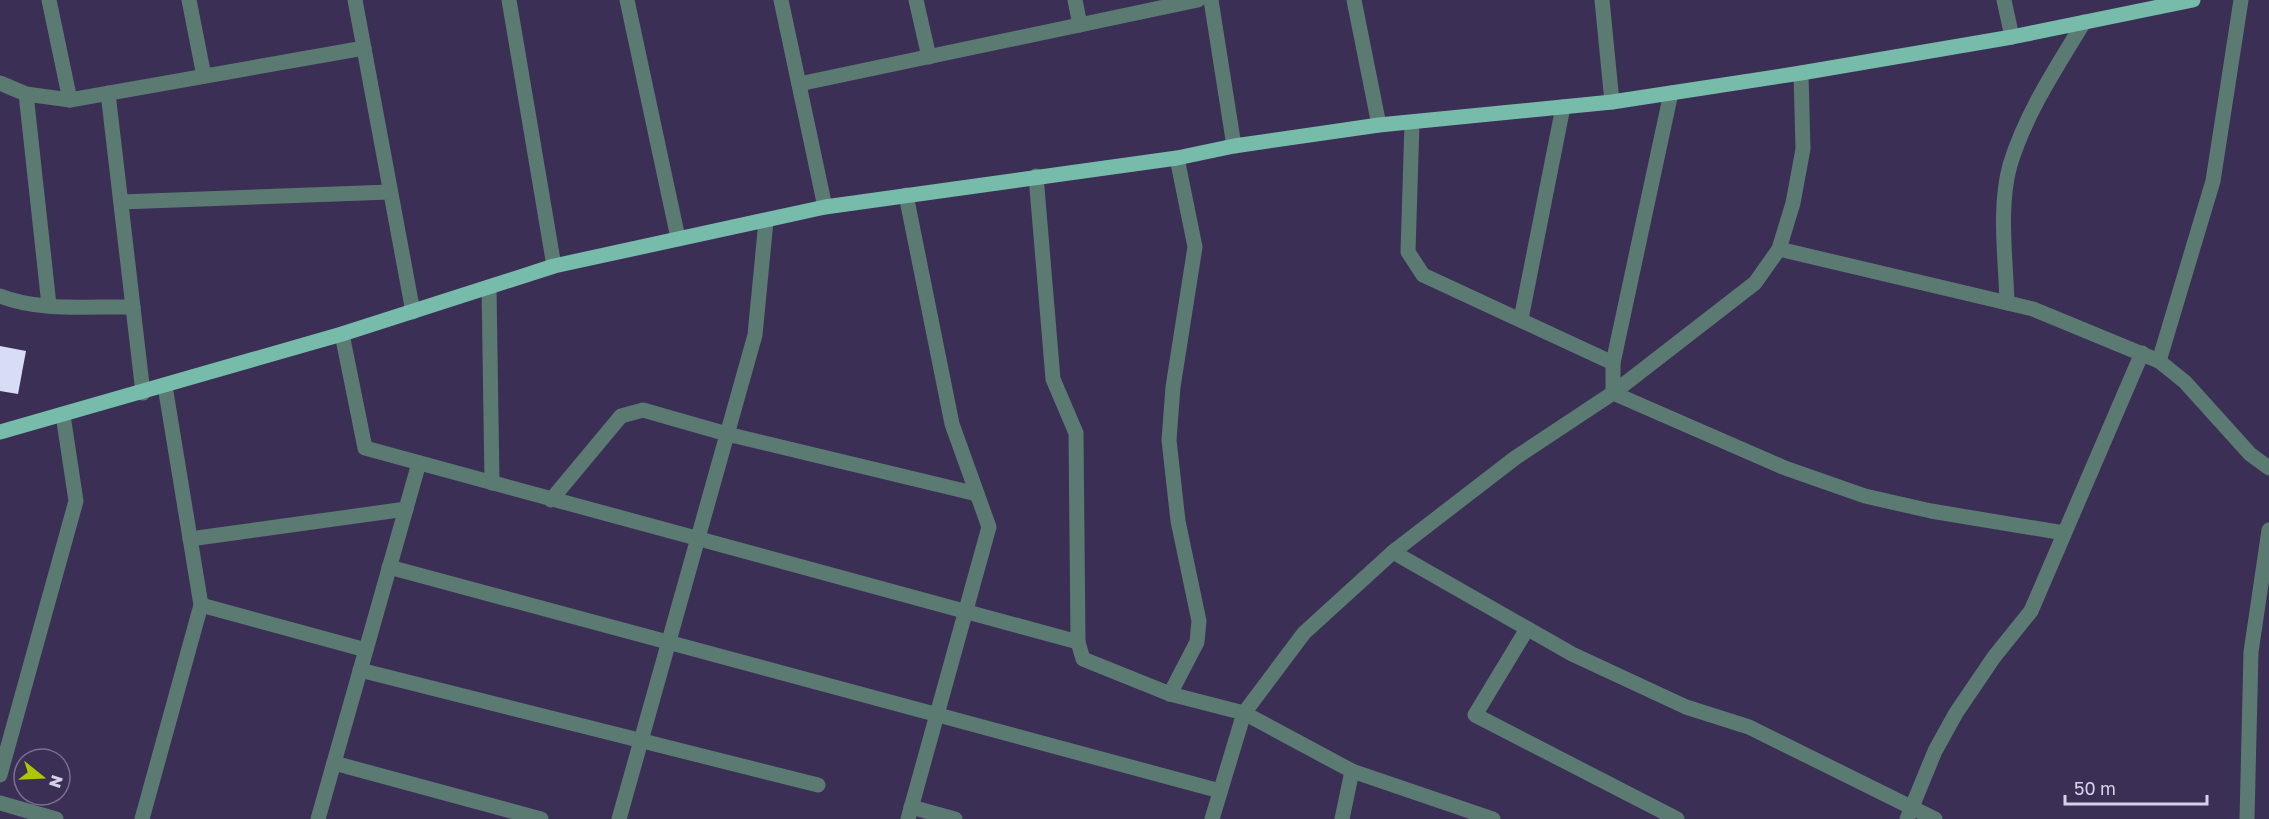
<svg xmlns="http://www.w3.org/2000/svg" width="2269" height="819" viewBox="0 0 2269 819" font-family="'Golos Text',sans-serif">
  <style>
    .building { fill: #d8ddf6 }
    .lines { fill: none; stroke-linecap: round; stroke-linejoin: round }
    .minor { stroke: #5a7a72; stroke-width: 15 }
    .major { stroke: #77bcab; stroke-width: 15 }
  </style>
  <rect width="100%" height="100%" fill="#3b2f55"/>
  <!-- building -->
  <polygon class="building" points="0,346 26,351 18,394 0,391"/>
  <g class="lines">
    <!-- minor -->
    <g class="minor">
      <polyline points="49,0 70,100"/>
      <polyline points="189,0 204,76"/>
      <polyline points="355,0 413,312"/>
      <polyline points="509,0 554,266"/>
      <polyline points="627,0 678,238"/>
      <polyline points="781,0 825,207"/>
      <polyline points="916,0 929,57"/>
      <polyline points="1075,0 1080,25"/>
      <polyline points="1211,0 1234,146"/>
      <polyline points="1354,0 1379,125"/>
      <polyline points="1602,0 1612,102"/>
      <polyline points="2004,0 2012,37"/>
      <polyline points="0,83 26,94 70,100 364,48"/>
      <polyline points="799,84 1198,0"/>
      <polyline points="108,93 143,393"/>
      <polyline points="1671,93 1613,363 1613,393 1785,468 1865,496 1931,511 2064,533"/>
      <polyline points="26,94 49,305"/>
      <polyline points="1412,123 1408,252 1423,275 1613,363"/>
      <polyline points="1036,176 1053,379 1076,433 1078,642 1083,659 1170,694 1244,713 1352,771 1493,819"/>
      <polyline points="906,195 952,424 989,527 908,819"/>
      <polyline points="121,202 390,192"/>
      <polyline points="1779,249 2033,309 2159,361 2185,382 2250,454 2269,468"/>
      <polyline points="489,287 492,483"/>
      <path d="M0 296C40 312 90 306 133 307"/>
      <path d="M2007 303C2006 260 1998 208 2010 165 2026 113 2056 68 2084 22"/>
      <polyline points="1521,319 1563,107"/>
      <polyline points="342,334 365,448 1078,642"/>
      <polyline points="2159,361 2213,181 2241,0"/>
      <polyline points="551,500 621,416 643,410 727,434 977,494"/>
      <polyline points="190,539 406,509"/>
      <polyline points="1393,552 1572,654 1686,707 1749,727 1935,819"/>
      <polyline points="389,567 1220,791"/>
      <polyline points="201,605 366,650"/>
      <polyline points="1527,629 1475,715 1677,819"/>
      <polyline points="360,670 818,785"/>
      <polyline points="1170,694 1197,642 1199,621 1178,521 1169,440 1173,387 1195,247 1177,158"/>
      <polyline points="334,763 541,819"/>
      <polyline points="0,775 76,501 63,415"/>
      <polyline points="0,803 56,819"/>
      <polyline points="911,807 955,819"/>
      <polyline points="142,819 201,605 165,386"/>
      <polyline points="318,819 419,463"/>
      <polyline points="619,819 755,335 766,221"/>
      <polyline points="1212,819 1244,713 1304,633 1393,552 1515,458 1613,393 1755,283 1779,249 1793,203 1803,149 1801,73"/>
      <polyline points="1342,819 1352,771"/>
      <polyline points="1907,819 1935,751 1956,713 1994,657 2031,611 2142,353"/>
      <polyline points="2247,819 2251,652 2269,530"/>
    </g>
    <!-- major -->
    <polyline class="major" points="0,432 342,334 554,266 825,207 1177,158 1234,146 1379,125 1612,102 1801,73 2012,37 2193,0"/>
  </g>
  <!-- north arrow -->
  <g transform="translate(42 777) rotate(108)"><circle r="28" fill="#3b2f55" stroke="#797090" stroke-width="1.5"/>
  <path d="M0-4.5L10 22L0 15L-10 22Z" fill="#b0c503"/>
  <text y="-9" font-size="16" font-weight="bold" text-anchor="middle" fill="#d7d1e8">N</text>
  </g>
  <!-- scale -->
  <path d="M2065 795v9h142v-9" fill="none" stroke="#d7d1e8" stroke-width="3"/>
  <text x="2074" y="795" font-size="18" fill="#d7d1e8" stroke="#3b2f55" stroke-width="4.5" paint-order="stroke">50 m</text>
</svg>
